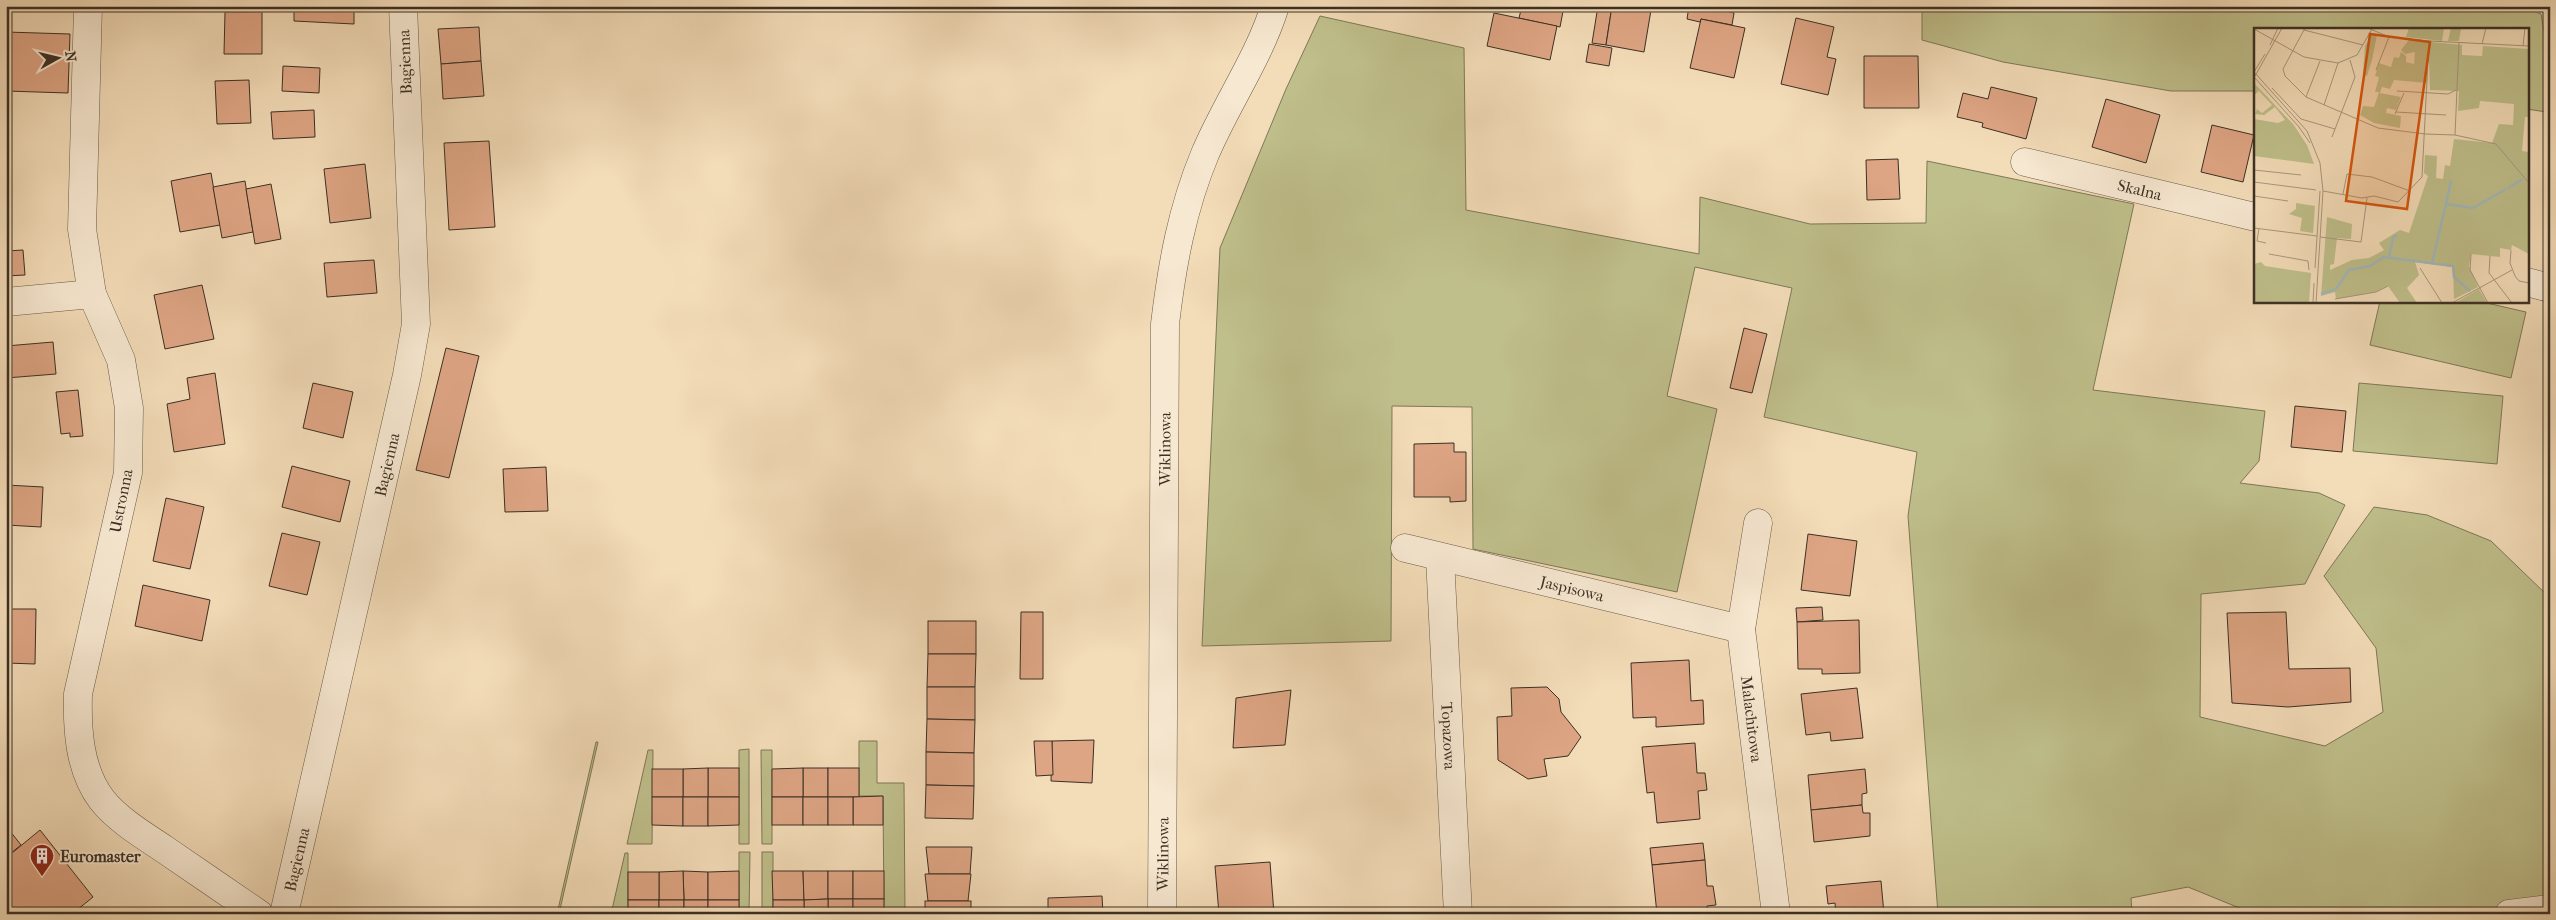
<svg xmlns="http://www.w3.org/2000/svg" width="2556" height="920" viewBox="0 0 2556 920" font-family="'IM FELL French Canon',serif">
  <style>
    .green { fill: #bfbf8b; stroke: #7e7858 }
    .building { fill: #dea584; stroke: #3c3024 }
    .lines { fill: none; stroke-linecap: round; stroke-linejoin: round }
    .street-casing { stroke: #6a5b49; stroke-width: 29 }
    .street { stroke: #f7e8d1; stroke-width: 28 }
    .labels { text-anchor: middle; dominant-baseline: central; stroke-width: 4; stroke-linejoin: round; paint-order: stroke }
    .street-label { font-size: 16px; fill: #3c3024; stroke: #f7e8d1 }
    .poi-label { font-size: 16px; font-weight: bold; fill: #3c3024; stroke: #f7e8d1; text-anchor: start }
    .inset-river { fill: none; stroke: #a1b9ba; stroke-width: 2.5 }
    .inset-road { fill: none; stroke: #aa977d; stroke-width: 1 }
    .view { fill: #d7550e; fill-opacity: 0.15; stroke: #d7550e; stroke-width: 2.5 }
    .inset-edge { fill: none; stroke: #3c3024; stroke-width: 2.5 }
  </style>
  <rect width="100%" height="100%" fill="#f3dcb8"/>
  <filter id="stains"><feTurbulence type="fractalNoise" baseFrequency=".004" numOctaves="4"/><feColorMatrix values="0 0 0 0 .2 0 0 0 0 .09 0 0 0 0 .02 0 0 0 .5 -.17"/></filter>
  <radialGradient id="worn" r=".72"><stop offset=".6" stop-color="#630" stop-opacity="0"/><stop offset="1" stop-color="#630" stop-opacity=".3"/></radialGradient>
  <!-- green -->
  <g class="green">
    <polygon points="1922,6 2520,6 2541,14 2550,65 2550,108 2546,112 2527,109 2527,29 2255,29 2255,91 2171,91 2003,62 1922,40"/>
    <polygon points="1320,16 1464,48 1466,210 1699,254 1700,197 1810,224 1926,223 1927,161 2134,204 2093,390 2265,411 2259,461 2240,483 2319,493 2345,505 2305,584 2201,594 2200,717 2325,746 2383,712 2376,648 2324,576 2374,507 2427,515 2491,541 2547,595 2548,914 2254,914 2188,887 2131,898 2132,914 1938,914 1908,516 1917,452 1764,417 1792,288 1695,267 1667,396 1717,409 1677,592 1473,549 1472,407 1392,406 1391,641 1202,646 1220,248 1286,89"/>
    <polygon points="2380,301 2478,301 2526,312 2511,378 2370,345"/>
    <polygon points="2359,383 2503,396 2497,464 2353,451"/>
    <polygon points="859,741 877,741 877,783 904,783 905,914 884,914 883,796 859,796"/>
    <polygon points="596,742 598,742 559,914 557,914"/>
    <polygon points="749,749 749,844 739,844 739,750"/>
    <polygon points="648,750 653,750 652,844 627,844"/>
    <polygon points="761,750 772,750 772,844 762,844"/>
    <polygon points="739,852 750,852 749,914 739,914"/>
    <rect x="762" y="852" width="11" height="62"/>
    <polygon points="625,853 628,853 628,914 611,914"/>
  </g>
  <!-- building -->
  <g class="building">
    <polygon points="294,6 354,6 354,24 294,21"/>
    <polygon points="1522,6 1564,6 1560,27 1519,18"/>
    <polygon points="1598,6 1612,6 1606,45 1592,43"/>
    <polygon points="1612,6 1651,10 1644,52 1606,45"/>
    <polygon points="1689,6 1704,6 1734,13 1732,25 1701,19 1700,22 1687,19"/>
    <polygon points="225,12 262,12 262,54 224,54"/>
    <polygon points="1494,13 1557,26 1550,60 1487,46"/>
    <polygon points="1796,18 1834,27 1827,57 1836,59 1828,95 1781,84"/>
    <polygon points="1701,19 1745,28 1734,78 1690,68"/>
    <polygon points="479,27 481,61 441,64 438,29"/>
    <polygon points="6,32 70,34 68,93 6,91"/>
    <polygon points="1589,44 1612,48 1609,66 1586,62"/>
    <polygon points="1864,56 1918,56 1919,108 1864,108"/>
    <polygon points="481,61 484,96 443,99 441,64"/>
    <polygon points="283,66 320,68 319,93 282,91"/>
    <polygon points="249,80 251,123 217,124 215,81"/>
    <polygon points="1991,87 2037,98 2026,139 1982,127 1983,123 1957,117 1963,93 1988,99"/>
    <polygon points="2106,99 2160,115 2146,163 2092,147"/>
    <polygon points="314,110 315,137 273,139 271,112"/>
    <polygon points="2212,125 2254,135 2243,182 2201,172"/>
    <polygon points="489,141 495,227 449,230 444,143"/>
    <polygon points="1898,159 1900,199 1867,200 1866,160"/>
    <polygon points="365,164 371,218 330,223 324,169"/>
    <polygon points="211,173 220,225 180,232 171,181"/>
    <polygon points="245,181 253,232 222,238 213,187"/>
    <polygon points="271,184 281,239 255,244 246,189"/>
    <polygon points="23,250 25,275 6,276 6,251"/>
    <polygon points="374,260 377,293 327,297 324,263"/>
    <polygon points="202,285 214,339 165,349 154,295"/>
    <polygon points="1744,328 1767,334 1752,393 1730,388"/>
    <polygon points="53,342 56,374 6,378 6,346"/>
    <polygon points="446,348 479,356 449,478 416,470"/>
    <polygon points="215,373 225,444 174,452 167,404 190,399 187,378"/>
    <polygon points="313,383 353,392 343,438 303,428"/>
    <polygon points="78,390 83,436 70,437 70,433 61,434 56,392"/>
    <polygon points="2295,406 2346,411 2342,452 2291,447"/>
    <polygon points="1454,443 1454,452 1466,452 1466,501 1450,502 1450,497 1414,497 1414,444"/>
    <polygon points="292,466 350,481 340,522 282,507"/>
    <polygon points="546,467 548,511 505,512 503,469"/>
    <polygon points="6,485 43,487 41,527 6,525"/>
    <polygon points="166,498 204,507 190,569 153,561"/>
    <polygon points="282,533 320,542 307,595 269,586"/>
    <polygon points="1808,534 1857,541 1850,596 1801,590"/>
    <polygon points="143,585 210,600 202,641 135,626"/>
    <polygon points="1822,607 1823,620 1797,622 1796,608"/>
    <polygon points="6,609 36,609 35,664 6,663"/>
    <polygon points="1021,612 1043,612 1043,679 1020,679"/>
    <polygon points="2286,612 2289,669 2350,668 2351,702 2288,707 2232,703 2227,613"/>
    <polygon points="1859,620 1860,673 1822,674 1822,669 1798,669 1797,622"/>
    <rect x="928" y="621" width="48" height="33"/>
    <polygon points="928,654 976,654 975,687 927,687"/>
    <polygon points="1689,660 1691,701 1703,700 1704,724 1656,727 1656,717 1633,718 1631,663"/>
    <polygon points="927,687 975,687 975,720 927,719"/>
    <polygon points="1547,687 1559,699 1561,712 1581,737 1568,756 1544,759 1547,776 1528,779 1498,760 1497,717 1512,716 1511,688"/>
    <polygon points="1857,688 1863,738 1831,741 1830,732 1806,735 1801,694"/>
    <polygon points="1291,690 1285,745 1233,748 1236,698"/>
    <polygon points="927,719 975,720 974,753 926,752"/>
    <polygon points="1094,740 1092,783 1051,781 1052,741"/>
    <polygon points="1034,741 1052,741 1053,775 1036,776"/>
    <polygon points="1695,743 1697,773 1705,773 1707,790 1698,791 1700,819 1657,823 1654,792 1647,793 1642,747"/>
    <polygon points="926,752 974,753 974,786 926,785"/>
    <rect x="708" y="768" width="31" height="29"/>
    <polygon points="708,768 708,797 683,797 683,769"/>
    <rect x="803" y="768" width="25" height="29"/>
    <polygon points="803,768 803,797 772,797 772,769"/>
    <rect x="828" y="768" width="31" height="29"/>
    <rect x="652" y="769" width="31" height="28"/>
    <polygon points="1865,769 1867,793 1862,794 1862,805 1811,810 1808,775"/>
    <polygon points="926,785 974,786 973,819 925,818"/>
    <polygon points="883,796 883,825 853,825 853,797"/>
    <polygon points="652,797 683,797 683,826 652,825"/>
    <rect x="683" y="797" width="25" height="29"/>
    <polygon points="708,797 739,797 739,825 708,826"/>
    <rect x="772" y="797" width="31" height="28"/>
    <rect x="803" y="797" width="25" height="28"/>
    <rect x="828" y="797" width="25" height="28"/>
    <polygon points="1862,805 1863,813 1870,813 1870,836 1814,842 1811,810"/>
    <polygon points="6,826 21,845 6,857"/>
    <polygon points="40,830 93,897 72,914 6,914 6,858"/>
    <polygon points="1703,843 1705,860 1652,865 1650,848"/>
    <polygon points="926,847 972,847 970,874 929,874"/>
    <polygon points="1705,860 1707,886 1713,886 1716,905 1707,906 1708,914 1657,914 1652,865"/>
    <polygon points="1270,862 1274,914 1219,914 1215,866"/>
    <polygon points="683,871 708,872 708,900 684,900"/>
    <polygon points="683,871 684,900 659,900 659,872"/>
    <polygon points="739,871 739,900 708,900 708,872"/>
    <polygon points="772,871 803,871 804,900 773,900"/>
    <polygon points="803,871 828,871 828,899 804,900"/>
    <rect x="828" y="871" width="25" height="28"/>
    <rect x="853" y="871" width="31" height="28"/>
    <rect x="628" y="872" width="31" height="28"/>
    <polygon points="925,874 971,874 968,901 928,901"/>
    <polygon points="1881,881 1884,914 1836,914 1835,903 1828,904 1826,886"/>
    <polygon points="1102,896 1103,914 1048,914 1048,898"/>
    <rect x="828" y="899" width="25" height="15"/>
    <polygon points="828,899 828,914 804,914 804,900"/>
    <rect x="853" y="899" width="31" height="15"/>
    <rect x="628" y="900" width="31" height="14"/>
    <rect x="659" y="900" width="25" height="14"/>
    <rect x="684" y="900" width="24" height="14"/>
    <rect x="708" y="900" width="31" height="14"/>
    <rect x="773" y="900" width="31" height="14"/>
    <rect x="925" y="901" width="46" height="13"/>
  </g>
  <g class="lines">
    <defs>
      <g id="street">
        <path d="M88 6 82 229 92 294 121 360 129 408 128 473 78 694C77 729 79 770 102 800 118 820 143 835 164 849 196 871 227 892 259 914"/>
        <path id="s1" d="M2025 162 2255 217"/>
        <polyline points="2527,282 2550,288"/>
        <polyline points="6,302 92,294"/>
        <path id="s2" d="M1758 523 1741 629 1776 914"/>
        <path id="s3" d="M1405 548 1741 629"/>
        <path id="s4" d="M1440 558 1458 914"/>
        <path id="s5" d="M284 914 407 375 416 324 403 6"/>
        <path id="s6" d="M1162 914 1165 324C1172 265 1182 209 1205 154 1226 104 1259 58 1275 6"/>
        <polyline points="2509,914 2550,909"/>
      </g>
    </defs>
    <!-- street casing -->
    <use href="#street" class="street-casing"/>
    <!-- street -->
    <use href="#street" class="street"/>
  </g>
  <!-- icons -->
  <defs>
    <symbol id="building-pin" viewBox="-11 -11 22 30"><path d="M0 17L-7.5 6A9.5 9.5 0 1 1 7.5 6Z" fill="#8f2418" stroke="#f7e8d1"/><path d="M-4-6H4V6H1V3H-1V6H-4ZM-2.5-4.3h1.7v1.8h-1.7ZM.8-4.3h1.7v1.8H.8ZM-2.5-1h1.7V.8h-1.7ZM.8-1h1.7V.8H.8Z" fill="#fff"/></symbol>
  </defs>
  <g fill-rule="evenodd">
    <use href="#building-pin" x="28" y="842" width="28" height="38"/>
  </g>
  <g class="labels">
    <!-- street labels -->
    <g class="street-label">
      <text transform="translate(405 62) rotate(-92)">Bagienna</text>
      <text stroke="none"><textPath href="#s1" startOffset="118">Skalna</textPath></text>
      <text stroke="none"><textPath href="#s6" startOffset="465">Wiklinowa</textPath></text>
      <text stroke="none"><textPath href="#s5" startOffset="461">Bagienna</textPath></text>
      <text transform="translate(121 501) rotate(-79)">Ustronna</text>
      <text stroke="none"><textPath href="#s3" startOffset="172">Jaspisowa</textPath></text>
      <text stroke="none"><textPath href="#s2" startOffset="198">Malachitowa</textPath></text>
      <text stroke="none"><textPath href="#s4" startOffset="178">Topazowa</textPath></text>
      <text stroke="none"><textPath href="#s6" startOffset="60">Wiklinowa</textPath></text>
      <text stroke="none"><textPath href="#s5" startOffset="56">Bagienna</textPath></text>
    </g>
    <!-- poi labels -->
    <g class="poi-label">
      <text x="60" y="856">Euromaster</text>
    </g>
  </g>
  <!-- overview -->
  <g transform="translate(2254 28)">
    <rect width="275" height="275" fill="#f3dcb8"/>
    <path d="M155 0H190L188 13 152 9ZM197 0H207L205 13H194ZM117 7H123L118 32 113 48 109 47 111 18ZM155 12 208 17V27L228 28 229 18 275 21V89H271L268 123 275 124V226L258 217 257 222 246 220V229L217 226 215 238 224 259 200 271 199 239 161 234 165 247 153 260 163 275H146L134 258 122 264 82 271 81 264 67 268 73 189 98 196 97 211 83 210 80 236 76 237V242L98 232 115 230 130 222 125 215 146 202 155 205 174 148 170 145 171 127 183 128 182 150 189 151 191 137 196 138 200 111 238 115 245 96 259 97 260 76 226 73 225 80 204 83 205 63 176 62 175 33 171 38 174 42 173 55 140 52 136 61 128 59 126 65 147 69 142 82 133 80 132 85 147 88 146 100 120 95 106 87 109 78 120 79 125 64H121L125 49 121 48 125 35 137 39 140 29 145 30 147 24 152 28V34L160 36 161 24 151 26 147 22ZM1 56 39 96 53 117 60 136 0 128V91L24 95 31 92 21 79 10 87 1 86 3 81 8 85 18 77 5 63 0 67ZM42 175 61 178 59 205 46 203 48 190 35 186 42 181ZM7 234 11 238 57 245 55 275H0V236ZM225 261 233 275 203 274 213 268Z" fill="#bfbf8b"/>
    <path class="inset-river" d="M254 160 269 151M192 176 197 153M135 229 139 210 143 207M178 235 192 176 219 180 252 161M67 266 82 261 95 242 116 238 130 229 199 238 200 249 216 263"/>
    <path class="inset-road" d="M51 0 29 41 31 48 52 69 124 100 171 106 201 107M114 0 135 9 175 13 275 18M0 1 50 29 84 35 103 27 118 1M50 2 109 17M228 16 232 0M16 17 24 0M269 18 271 0M122 42 135 9M0 44 53 103 66 135 69 163 62 275M0 44 11 26M1 48 28 0M0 49 45 99 56 115M18 60 47 91 81 101M143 63 194 66 202 62M52 69 66 33M70 77 84 35M142 84 192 87M141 86 150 65M201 107 242 116 275 155M201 107 205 15M78 109 101 49 96 32M0 142 47 147M0 154 62 162M69 163 108 170 120 168 144 174 168 149 175 13M89 166 93 146 118 149 156 163M0 168 34 173M0 200 63 208M5 200 3 213 12 215M66 209 107 214 113 170M257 222 256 235 261 248 265 253 275 255M15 226 54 233 55 242M217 226 216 242 234 275M236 228 235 245 258 275M61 240 66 163M166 240 188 275M81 271 122 264 134 258M59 275 60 255M198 275 258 242"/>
    <path class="view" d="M116 6 176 14 153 181 92 173Z"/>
    <rect width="275" height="275" class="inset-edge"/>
  </g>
  <!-- margin -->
  <rect width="2556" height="920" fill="none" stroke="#f3dcb8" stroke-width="25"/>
  <rect x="8" y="8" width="2541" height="905" fill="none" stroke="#3c3024" stroke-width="2.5"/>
  <rect x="12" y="12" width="2531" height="895" fill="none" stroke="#3c3024"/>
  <!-- north arrow -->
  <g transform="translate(58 58) rotate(82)" stroke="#f7e8d1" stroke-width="4" paint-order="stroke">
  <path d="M0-4L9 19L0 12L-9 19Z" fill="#3c3024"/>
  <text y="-8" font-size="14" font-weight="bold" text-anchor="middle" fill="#3c3024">N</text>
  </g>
  <rect width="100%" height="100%" filter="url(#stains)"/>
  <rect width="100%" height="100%" fill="url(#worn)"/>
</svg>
